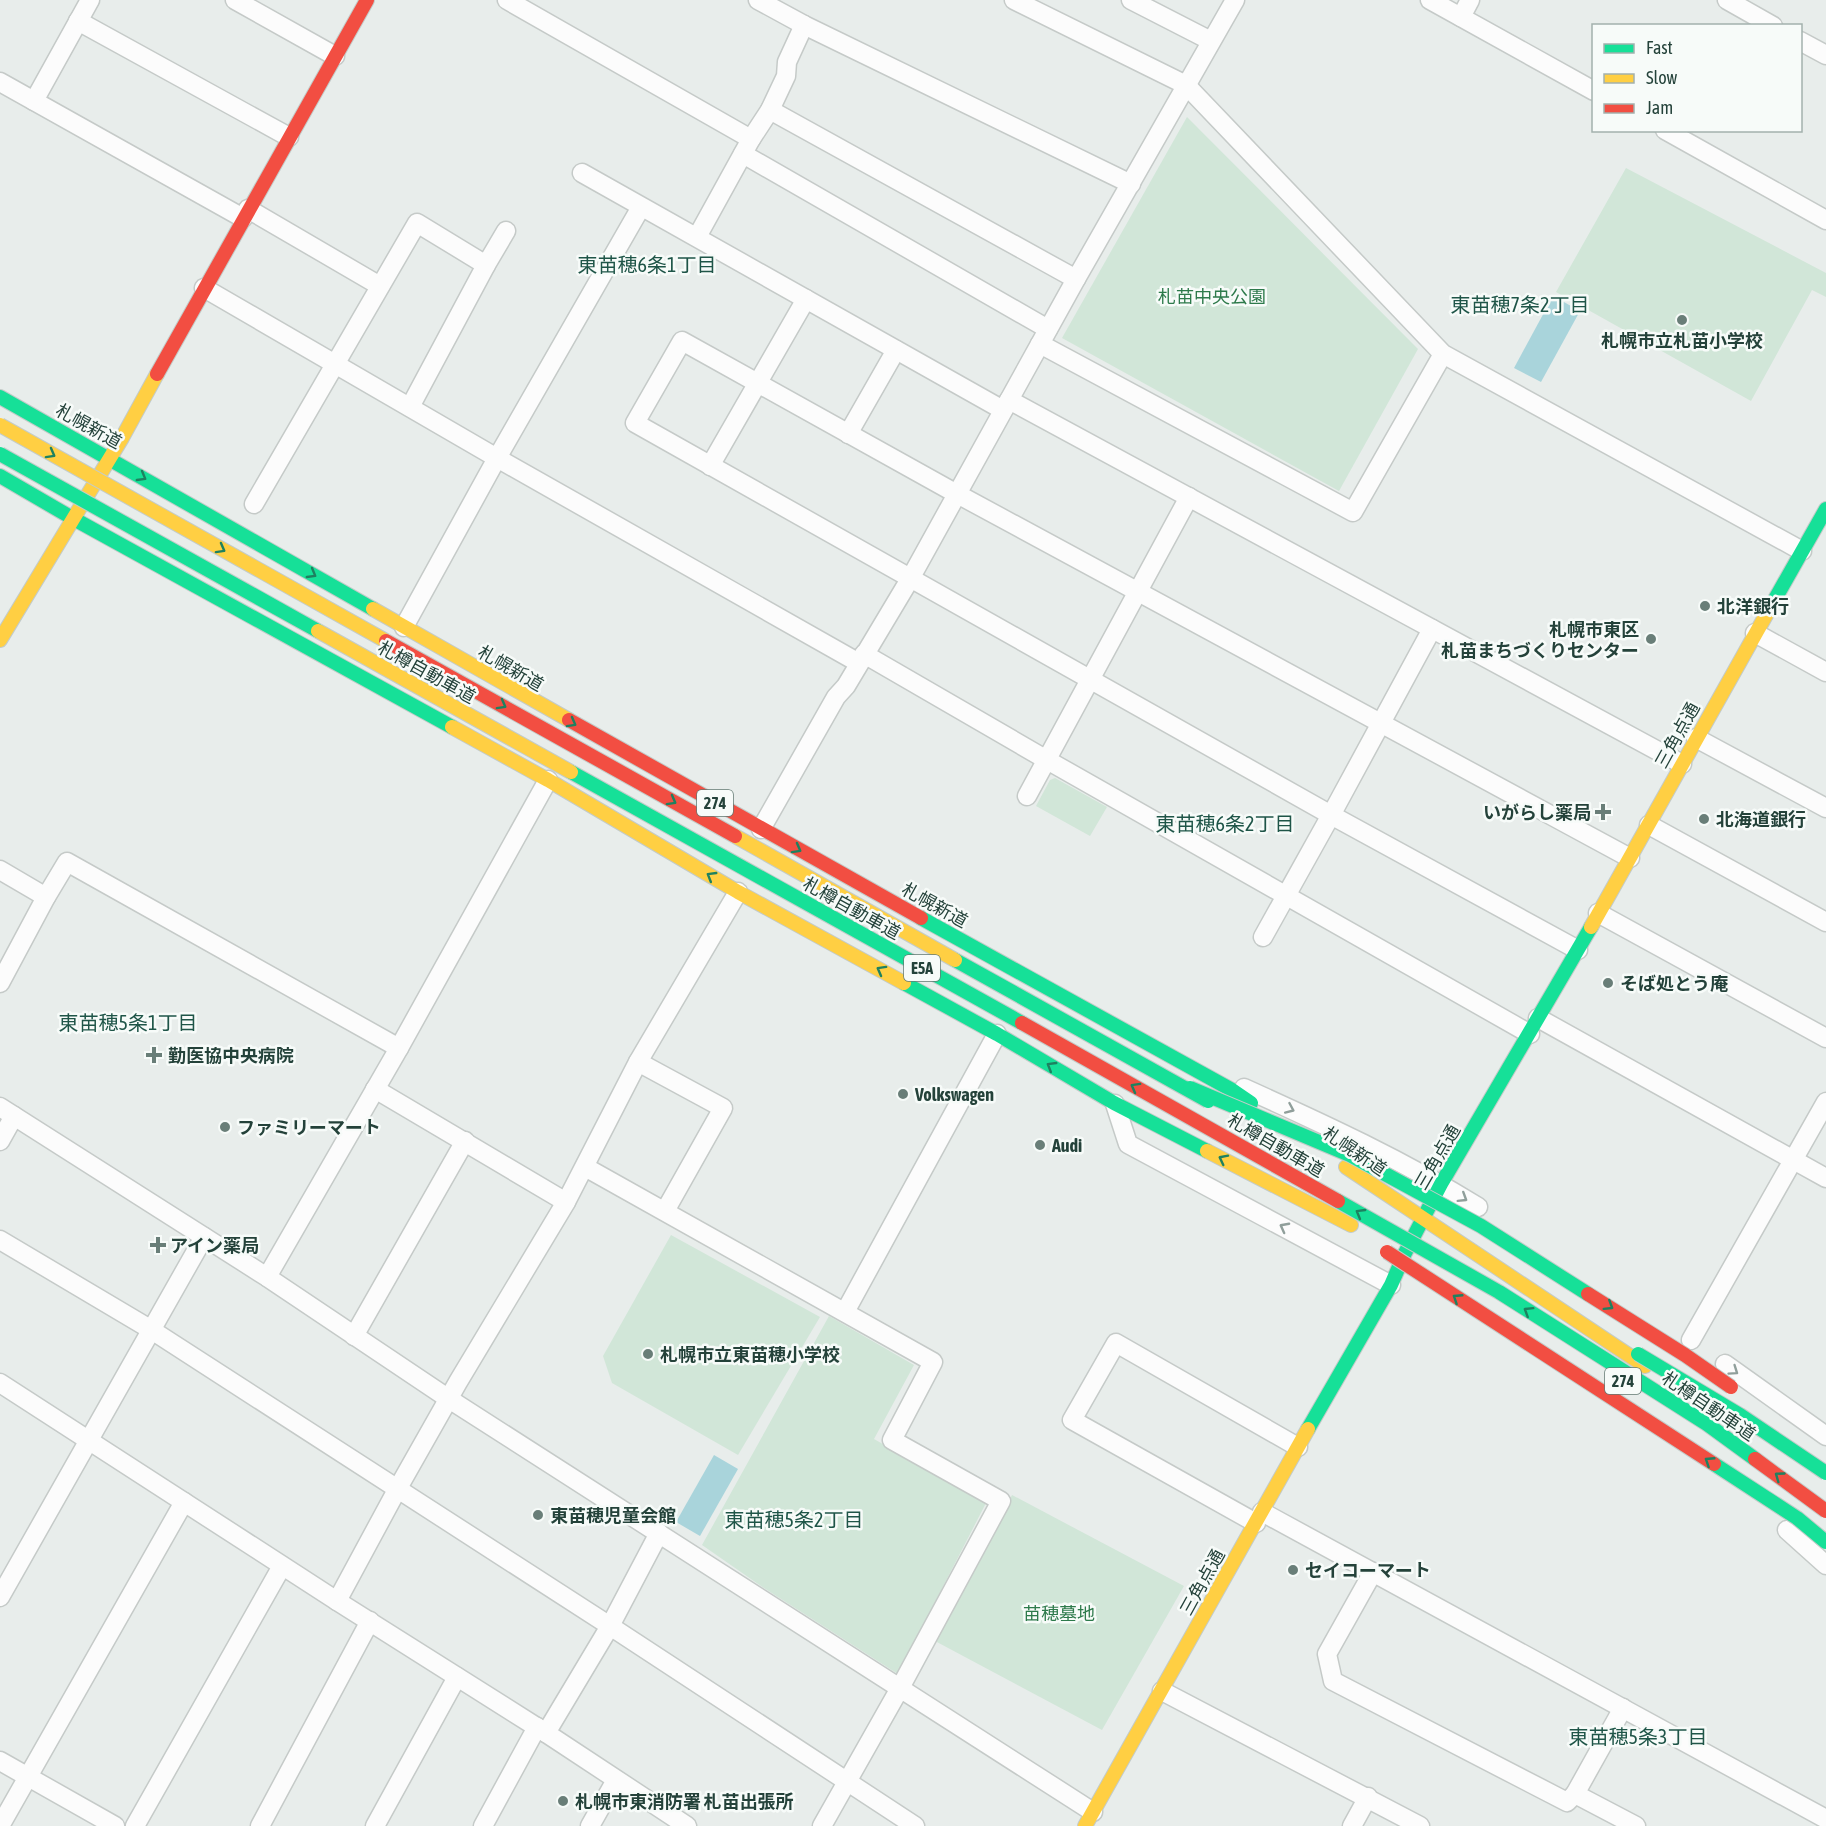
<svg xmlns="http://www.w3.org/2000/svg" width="1826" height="1826" viewBox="0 0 1826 1826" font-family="'Asap Condensed','Noto Sans JP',sans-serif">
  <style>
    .green { fill: #d1e6d8 }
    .water { fill: #a9d4db }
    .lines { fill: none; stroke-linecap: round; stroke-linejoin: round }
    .street-casing { stroke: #c5cac8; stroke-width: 21 }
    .fast-casing { stroke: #c3cbc8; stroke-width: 16 }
    .slow-casing { stroke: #c3cbc8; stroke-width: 16 }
    .jam-casing { stroke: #c3cbc8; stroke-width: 16 }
    .street { stroke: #fcfcfc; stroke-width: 18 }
    .fast { stroke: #16e098; stroke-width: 14 }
    .slow { stroke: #ffcf43; stroke-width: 14 }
    .jam { stroke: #f24e42; stroke-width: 14 }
    .fast-bridge-casing { stroke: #c3ccc9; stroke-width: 16; stroke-linecap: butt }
    .slow-bridge-casing { stroke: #c3ccc9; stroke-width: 16; stroke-linecap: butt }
    .jam-bridge-casing { stroke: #c3ccc9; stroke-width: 16; stroke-linecap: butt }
    .fast-bridge { stroke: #16e098; stroke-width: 14 }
    .slow-bridge { stroke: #ffcf43; stroke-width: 14 }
    .jam-bridge { stroke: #f24e42; stroke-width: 14 }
    .oneway { stroke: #1e8160 }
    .oneway2 { stroke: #909f9b }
    .poi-dot { fill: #697e78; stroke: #f7fbf9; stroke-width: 2 }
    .labels { text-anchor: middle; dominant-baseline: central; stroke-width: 5; stroke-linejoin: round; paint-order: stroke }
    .shield { fill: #f7fbf9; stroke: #637a73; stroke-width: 1.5 }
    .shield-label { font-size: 16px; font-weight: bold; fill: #24423a }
    .park-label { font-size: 18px; fill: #2d7a4b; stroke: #f7fbf9 }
    .poi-label { font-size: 18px; font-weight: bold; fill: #24423a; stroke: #f7fbf9; text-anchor: start }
    .street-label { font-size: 18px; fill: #24423a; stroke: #f7fbf9 }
    .neighbourhood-label { font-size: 20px; fill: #1f5548; stroke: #f7fbf9 }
  </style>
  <rect width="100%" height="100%" fill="#e8edeb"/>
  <!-- green -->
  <g class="green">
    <polygon points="1187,117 1418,349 1339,491 1062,338"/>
    <polygon points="1626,168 1826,273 1826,297 1812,290 1751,401 1556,292"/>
    <polygon points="1055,778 1107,807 1090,836 1036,806 1050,780"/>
    <polygon points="671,1235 820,1317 738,1455 612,1383 603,1356"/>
    <polygon points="829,1316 914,1365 874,1439 986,1503 898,1674 761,1586 702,1545"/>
    <polygon points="1012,1495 1184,1586 1102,1730 935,1641"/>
  </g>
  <!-- water -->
  <g class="water">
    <polygon points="1553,296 1580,311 1541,382 1514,368"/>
    <polygon points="714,1455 738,1469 700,1536 676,1522"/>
  </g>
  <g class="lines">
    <defs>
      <g id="street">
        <polyline points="235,0 335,56"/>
        <polyline points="507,0 751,139"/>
        <polyline points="758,0 804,25 1131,184"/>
        <polyline points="1014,0 1186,85 1443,354 1802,551"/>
        <polyline points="1131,0 1211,41"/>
        <polyline points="1430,0 1594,91"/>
        <polyline points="1727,0 1773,26"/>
        <polyline points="1461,17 1470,0"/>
        <polyline points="78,21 289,137"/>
        <polyline points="1800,41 1826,55"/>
        <polyline points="0,82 243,218"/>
        <polyline points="34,101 90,0"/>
        <polyline points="770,110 1076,279"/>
        <polyline points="1665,130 1826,220"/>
        <polyline points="743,154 1048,329"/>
        <polyline points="582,173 1003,410"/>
        <polyline points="248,209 380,286"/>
        <polyline points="697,237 751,139 770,110 786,76 787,62 804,25"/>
        <polyline points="204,288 497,458 859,663"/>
        <polyline points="1040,344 1353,512 1443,354"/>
        <polyline points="1009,400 1682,764"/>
        <polyline points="410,407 486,265 506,231"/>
        <polyline points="848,434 896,350"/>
        <polyline points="710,466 806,299"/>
        <polyline points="254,504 417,223 486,265"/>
        <polyline points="404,627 497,458 641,207"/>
        <polyline points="1755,633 1826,672"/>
        <polyline points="864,654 1047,760 1530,1034"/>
        <polyline points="1696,738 1826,808"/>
        <polyline points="1027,796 1189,497"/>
        <polyline points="1649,825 1826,922"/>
        <polyline points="761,829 836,697 846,686 910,579 1076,279 1235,0"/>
        <polyline points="0,870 46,897"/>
        <polyline points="1598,913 1826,1038"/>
        <polyline points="1263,937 1336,806 1432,629"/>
        <polyline points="1578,950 1331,815 635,423 682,341 948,489 1630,858"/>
        <polyline points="0,983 46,897 67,862 399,1048"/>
        <polyline points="1538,1018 1826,1178"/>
        <polyline points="638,1062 723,1108 665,1211"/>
        <path d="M1244 1088C1324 1124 1404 1161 1478 1207"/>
        <polyline points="375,1089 566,1202"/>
        <polyline points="1115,1104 1128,1144 1391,1285"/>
        <polyline points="0,1107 267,1277 449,1399 1093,1812"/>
        <polyline points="0,1141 14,1116"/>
        <polyline points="585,1167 933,1362 892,1440 1001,1501 900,1688 822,1826"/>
        <polyline points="0,1240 150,1329 610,1626 915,1826"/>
        <polyline points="267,1277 399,1048 548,780"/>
        <polyline points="845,1312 997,1034"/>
        <polyline points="354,1336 465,1141"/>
        <polyline points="1691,1340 1826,1102"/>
        <polyline points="1725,1364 1826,1436"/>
        <polyline points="0,1383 337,1601 546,1733 687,1826"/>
        <polyline points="1262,1512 1826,1819"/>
        <polyline points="1256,1523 1072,1420 1116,1343 1298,1447"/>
        <polyline points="1787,1530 1826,1565"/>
        <polyline points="1373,1572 1327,1654 1333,1681 1567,1802 1575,1794"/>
        <polyline points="0,1597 204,1237"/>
        <polyline points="337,1601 398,1488 458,1382 566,1202 638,1062 738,892"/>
        <polyline points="1162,1691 1420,1826"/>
        <polyline points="1623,1708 1575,1794 1636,1826"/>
        <polyline points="546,1733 610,1626 659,1533"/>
        <polyline points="0,1761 115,1826"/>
        <polyline points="0,1826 184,1502"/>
        <polyline points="135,1826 282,1566"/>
        <polyline points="260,1826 370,1621"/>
        <polyline points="375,1826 457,1677"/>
        <polyline points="483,1826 537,1727"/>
        <polyline points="590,1826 616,1780"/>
        <polyline points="1352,1826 1368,1797"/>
      </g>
      <g id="fast">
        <polyline points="0,397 373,609"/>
        <polyline points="0,476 74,519 452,727"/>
        <polyline points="1770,608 1826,509"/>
        <polyline points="921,918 1232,1090 1251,1103"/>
        <polyline points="904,983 997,1034 1114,1103 1207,1151"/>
        <polyline points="1308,1429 1391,1285 1405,1253 1441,1184 1591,927"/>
      </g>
      <g id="slow">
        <polyline points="373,609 569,720"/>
        <polyline points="0,640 122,438 157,374"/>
        <polyline points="452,727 548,780 738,892 904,983"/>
        <polyline points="1591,927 1770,608"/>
        <polyline points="1207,1151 1351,1225"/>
        <polyline points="1346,1167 1645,1366"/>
        <polyline points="1085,1826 1308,1429"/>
      </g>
      <g id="jam">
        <polyline points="157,374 367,0"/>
        <polyline points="569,720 921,918"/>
      </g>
    </defs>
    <!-- street casing -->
    <use href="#street" class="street-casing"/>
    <!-- fast casing -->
    <use href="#fast" class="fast-casing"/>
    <!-- slow casing -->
    <use href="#slow" class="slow-casing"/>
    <!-- jam casing -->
    <use href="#jam" class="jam-casing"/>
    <!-- street -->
    <use href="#street" class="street"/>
    <!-- fast -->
    <use href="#fast" class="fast"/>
    <!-- slow -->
    <use href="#slow" class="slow"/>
    <!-- jam -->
    <use href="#jam" class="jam"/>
    <defs>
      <g id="fast-bridge">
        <polyline points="0,454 318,631"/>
        <polyline points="571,772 1022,1023"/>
        <polyline points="955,960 1208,1101"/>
        <polyline points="1190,1088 1350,1155 1481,1226 1588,1294"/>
        <polyline points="1338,1201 1499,1292 1707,1424 1755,1459"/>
        <polyline points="1638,1354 1740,1415 1826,1473"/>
        <polyline points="1714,1464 1797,1518 1826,1542"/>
      </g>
      <g id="slow-bridge">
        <polyline points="0,425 386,641"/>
        <polyline points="318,631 571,772"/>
        <polyline points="735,836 955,960"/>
      </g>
      <g id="jam-bridge">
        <polyline points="386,641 735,836"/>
        <polyline points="1022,1023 1338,1201"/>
        <polyline points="1387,1252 1714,1464"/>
        <polyline points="1588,1294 1685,1355 1731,1387"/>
        <polyline points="1755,1459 1826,1511"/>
      </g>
    </defs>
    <!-- fast-bridge casing -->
    <use href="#fast-bridge" class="fast-bridge-casing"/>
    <!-- slow-bridge casing -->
    <use href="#slow-bridge" class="slow-bridge-casing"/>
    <!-- jam-bridge casing -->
    <use href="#jam-bridge" class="jam-bridge-casing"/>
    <!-- fast-bridge -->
    <use href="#fast-bridge" class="fast-bridge"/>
    <!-- slow-bridge -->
    <use href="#slow-bridge" class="slow-bridge"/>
    <!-- jam-bridge -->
    <use href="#jam-bridge" class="jam-bridge"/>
  </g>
  <!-- one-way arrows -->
  <defs><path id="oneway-chevron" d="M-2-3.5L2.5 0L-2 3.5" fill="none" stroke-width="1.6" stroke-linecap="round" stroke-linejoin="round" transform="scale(1.5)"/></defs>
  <g class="oneway">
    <use href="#oneway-chevron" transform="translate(51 454) rotate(29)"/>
    <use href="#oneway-chevron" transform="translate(142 477) rotate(30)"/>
    <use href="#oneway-chevron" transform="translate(221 549) rotate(29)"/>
    <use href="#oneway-chevron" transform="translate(312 574) rotate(30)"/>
    <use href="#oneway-chevron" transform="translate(502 705) rotate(29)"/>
    <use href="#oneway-chevron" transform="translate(572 723) rotate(29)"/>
    <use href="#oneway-chevron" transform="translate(672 801) rotate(29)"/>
    <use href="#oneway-chevron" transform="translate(797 849) rotate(29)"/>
    <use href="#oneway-chevron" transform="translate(711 876) rotate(-149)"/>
    <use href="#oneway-chevron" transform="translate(881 970) rotate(-151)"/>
    <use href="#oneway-chevron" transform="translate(1051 1066) rotate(-149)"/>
    <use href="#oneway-chevron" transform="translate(1135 1087) rotate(-151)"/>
    <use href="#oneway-chevron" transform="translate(1223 1159) rotate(-153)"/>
    <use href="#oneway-chevron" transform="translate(1360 1213) rotate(-150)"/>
    <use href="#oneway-chevron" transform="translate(1457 1298) rotate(-147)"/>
    <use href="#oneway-chevron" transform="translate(1609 1306) rotate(32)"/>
    <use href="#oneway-chevron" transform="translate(1528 1311) rotate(-148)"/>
    <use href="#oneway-chevron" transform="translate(1709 1461) rotate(-147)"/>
    <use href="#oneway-chevron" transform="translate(1779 1476) rotate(-144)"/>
  </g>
  <g class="oneway2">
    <use href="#oneway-chevron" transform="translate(1290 1109) rotate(24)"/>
    <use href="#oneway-chevron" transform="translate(1463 1198) rotate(32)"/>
    <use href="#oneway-chevron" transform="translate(1284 1227) rotate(-152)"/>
    <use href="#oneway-chevron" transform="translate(1734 1371) rotate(35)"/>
  </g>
  <!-- markers -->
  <g class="poi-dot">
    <circle cx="1682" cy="320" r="6"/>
    <circle cx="1705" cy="606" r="6"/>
    <circle cx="1651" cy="639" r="6"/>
    <path d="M1600 803h6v6h6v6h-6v6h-6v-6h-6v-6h6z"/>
    <circle cx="1704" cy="819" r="6"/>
    <circle cx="1608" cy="983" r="6"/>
    <path d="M151 1046h6v6h6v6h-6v6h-6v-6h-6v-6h6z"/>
    <circle cx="903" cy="1094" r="6"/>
    <circle cx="225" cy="1127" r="6"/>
    <circle cx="1040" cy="1145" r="6"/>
    <path d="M155 1236h6v6h6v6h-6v6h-6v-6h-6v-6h6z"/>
    <circle cx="648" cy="1354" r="6"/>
    <circle cx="538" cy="1515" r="6"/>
    <circle cx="1293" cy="1570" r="6"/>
    <circle cx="563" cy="1801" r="6"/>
  </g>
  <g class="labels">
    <!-- shield labels -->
    <g class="shield">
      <rect x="697" y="790" width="36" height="26" rx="4.5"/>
      <rect x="904" y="955" width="36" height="26" rx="4.5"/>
      <rect x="1605" y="1368" width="36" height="26" rx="4.5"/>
    </g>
    <g class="shield-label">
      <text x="715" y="803">274</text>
      <text x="922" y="968">E5A</text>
      <text x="1623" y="1381">274</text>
    </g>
    <!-- park labels -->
    <g class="park-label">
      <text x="1212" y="296">札苗中央公園</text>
      <text x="1059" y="1613">苗穂墓地</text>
    </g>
    <!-- poi labels -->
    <g class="poi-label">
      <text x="1682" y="340" text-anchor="middle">札幌市立札苗小学校</text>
      <text x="1717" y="606">北洋銀行</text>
      <text x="1639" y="629" text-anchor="end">札幌市東区<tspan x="1639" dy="21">札苗まちづくりセンター</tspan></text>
      <text x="1591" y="812" text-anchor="end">いがらし薬局</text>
      <text x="1716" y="819">北海道銀行</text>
      <text x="1620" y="983">そば処とう庵</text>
      <text x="168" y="1055">勤医協中央病院</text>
      <text x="915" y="1094">Volkswagen</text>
      <text x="237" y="1127">ファミリーマート</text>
      <text x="1052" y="1145">Audi</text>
      <text x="170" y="1245">アイン薬局</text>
      <text x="660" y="1354">札幌市立東苗穂小学校</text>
      <text x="550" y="1515">東苗穂児童会館</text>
      <text x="1305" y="1570">セイコーマート</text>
      <text x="575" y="1801">札幌市東消防署 札苗出張所</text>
    </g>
    <!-- street labels -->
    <g class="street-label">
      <text transform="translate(89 426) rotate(29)">札幌新道</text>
      <text transform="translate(511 668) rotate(30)">札幌新道</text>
      <text transform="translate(427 672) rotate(29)">札樽自動車道</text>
      <text transform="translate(1677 735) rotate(-61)">三角点通</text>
      <text transform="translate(935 905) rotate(29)">札幌新道</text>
      <text transform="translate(852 908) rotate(29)">札樽自動車道</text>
      <text transform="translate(1276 1145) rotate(30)">札樽自動車道</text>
      <text transform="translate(1355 1151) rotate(34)">札幌新道</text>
      <text transform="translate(1437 1157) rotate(-60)">三角点通</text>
      <text transform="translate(1709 1406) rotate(34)">札樽自動車道</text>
      <text transform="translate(1202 1582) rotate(-61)">三角点通</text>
    </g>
    <!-- neighbourhood labels -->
    <g class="neighbourhood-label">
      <text x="647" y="264">東苗穂6条1丁目</text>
      <text x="1520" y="304">東苗穂7条2丁目</text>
      <text x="1225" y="823">東苗穂6条2丁目</text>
      <text x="128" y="1022">東苗穂5条1丁目</text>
      <text x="794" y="1519">東苗穂5条2丁目</text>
      <text x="1638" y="1736">東苗穂5条3丁目</text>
    </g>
  </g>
  <!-- legend -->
  <rect x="1592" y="24" width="210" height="108" fill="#f7fbf9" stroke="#a3b1ad" stroke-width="1.5"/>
  <rect x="1604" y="44" width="30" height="9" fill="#16e098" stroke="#a3b1ad" stroke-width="1.5"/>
  <text x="1646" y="54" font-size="18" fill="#24423a">Fast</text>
  <rect x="1604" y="74" width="30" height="9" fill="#ffcf43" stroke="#a3b1ad" stroke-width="1.5"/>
  <text x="1646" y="84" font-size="18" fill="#24423a">Slow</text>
  <rect x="1604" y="104" width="30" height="9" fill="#f24e42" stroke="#a3b1ad" stroke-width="1.5"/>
  <text x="1646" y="114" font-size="18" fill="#24423a">Jam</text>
</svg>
